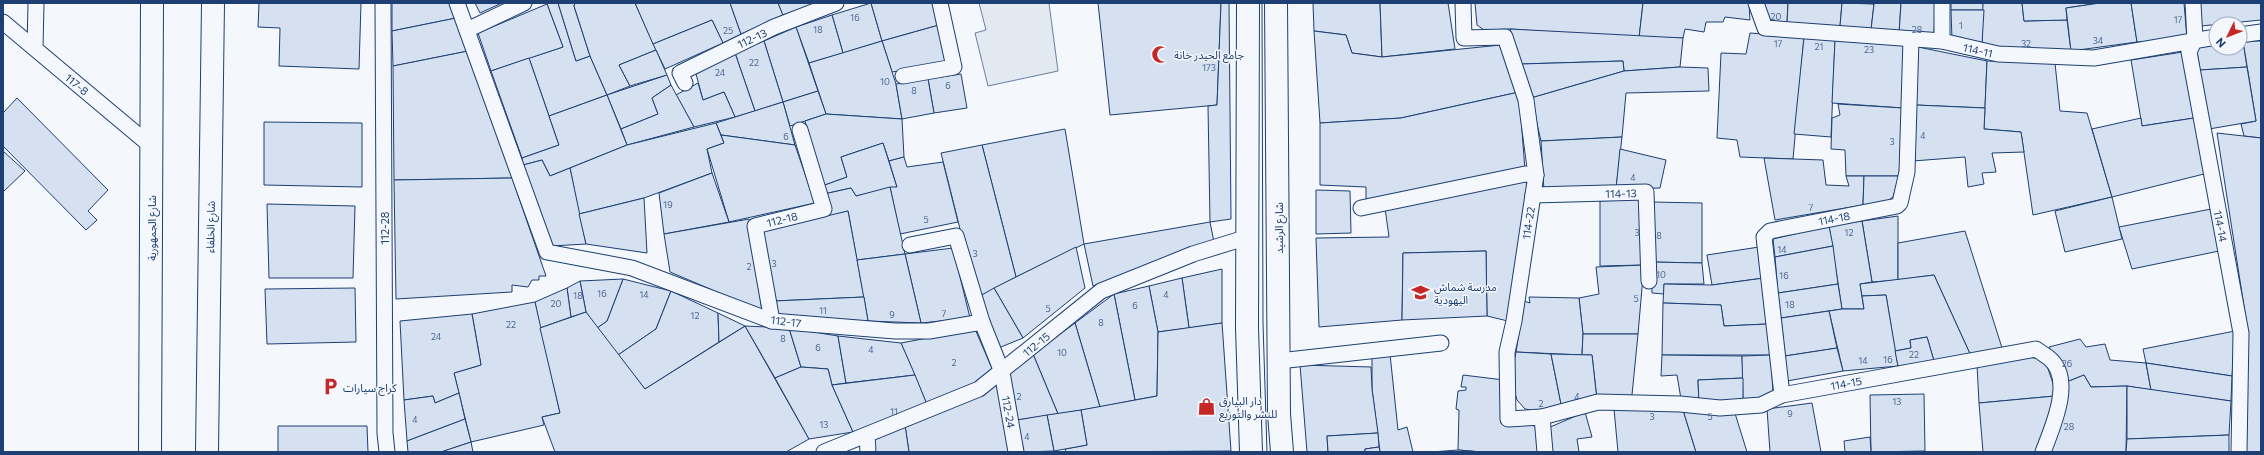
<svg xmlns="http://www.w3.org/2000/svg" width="2264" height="455" viewBox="0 0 2264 455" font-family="Commissioner,'Noto Sans Arabic',sans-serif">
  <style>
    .green { fill: #e3e9f0; stroke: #687fa3 }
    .building { fill: #d5e0f0; stroke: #1d3f73 }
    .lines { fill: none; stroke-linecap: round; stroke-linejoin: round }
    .service-casing { stroke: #1d3f73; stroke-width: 17 }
    .minor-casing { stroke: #1d3f73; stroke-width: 24 }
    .primary-casing { stroke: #1d3f73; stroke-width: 24 }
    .service { stroke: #f4f7fb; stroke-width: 15 }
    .minor { stroke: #f4f7fb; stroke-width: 22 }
    .primary { stroke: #f4f7fb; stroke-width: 22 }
    .tram { stroke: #1d3f73; stroke-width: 1 }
    .labels { text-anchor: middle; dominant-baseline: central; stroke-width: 3; stroke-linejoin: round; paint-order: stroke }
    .number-label { font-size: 9px; fill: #4b6792 }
    .street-label { font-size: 11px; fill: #1d3f73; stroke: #f4f7fb }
    .poi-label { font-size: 11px; fill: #1d3f73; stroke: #f4f7fb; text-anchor: start }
  </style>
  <rect width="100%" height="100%" fill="#f4f7fb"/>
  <!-- green -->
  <polygon class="green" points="979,3 1049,3 1058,71 988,86 975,33 986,30"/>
  <!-- building -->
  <g class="building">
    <polygon points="259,3 361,3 359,69 279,66 280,28 258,27"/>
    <polygon points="392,3 451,3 456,18 392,31"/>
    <polygon points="475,3 502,3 480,13"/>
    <polygon points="549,3 558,3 576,61 590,56 607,95 549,116 529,58 563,47 547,4"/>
    <polygon points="558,3 575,3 574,6 590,56 576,61"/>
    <polygon points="575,3 635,3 656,50 619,65 630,86 607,95 590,56 574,6"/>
    <polygon points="635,3 730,3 741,34 723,43 712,20 653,44"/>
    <polygon points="730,3 778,3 783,15 741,34"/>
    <polygon points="778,3 818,3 783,15"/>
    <polygon points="871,3 882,41 843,53 832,15"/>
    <polygon points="871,3 934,3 939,25 882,41"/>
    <polygon points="1098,3 1221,3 1217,105 1110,115"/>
    <polygon points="1221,3 1229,3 1231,219 1210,222 1208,106 1217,105"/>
    <polygon points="1313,3 1380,3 1382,57 1352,53 1346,35 1314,31"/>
    <polygon points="1380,3 1448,3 1455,49 1382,57"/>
    <polygon points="1475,3 1643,3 1639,38 1510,29 1484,30 1477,25"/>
    <polygon points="1643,3 1749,3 1750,20 1725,17 1723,22 1706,22 1704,32 1685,29 1683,38 1639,38"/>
    <polygon points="1760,3 1788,3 1787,23 1767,22"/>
    <polygon points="1788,3 1842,3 1840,26 1787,23"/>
    <polygon points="1842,3 1874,4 1871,30 1840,26"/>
    <polygon points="1867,3 1901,3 1899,34 1871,30 1874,4"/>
    <polygon points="1901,3 1935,3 1934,36 1899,34"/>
    <polygon points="1951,3 1983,3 1984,10 1951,10"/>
    <polygon points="1983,3 2022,3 2024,21 2067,20 2071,51 2026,52 1982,44"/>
    <polygon points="2022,3 2100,3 2066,8 2067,20 2024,21"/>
    <polygon points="2100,3 2131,3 2137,42 2071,51 2066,8"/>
    <polygon points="2131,3 2184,3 2187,39 2137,42"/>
    <polygon points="2200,3 2261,3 2261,20 2201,26"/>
    <polygon points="547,4 563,47 491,71 478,33"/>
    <polygon points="1951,10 1984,10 1982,44 1952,40"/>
    <polygon points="832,15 843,53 809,63 796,27"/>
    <polygon points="456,18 468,51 393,66 392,31"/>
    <polygon points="712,20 723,43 665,69 653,44"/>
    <polygon points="939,25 948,64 892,72 882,41"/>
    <polygon points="796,27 818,91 783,102 764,41"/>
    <polygon points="1510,29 1683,38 1680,67 1624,71 1623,61 1521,64"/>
    <polygon points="1314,31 1346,35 1352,53 1382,57 1501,45 1519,92 1401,118 1320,123"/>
    <polygon points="1750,33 1804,37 1793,159 1740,157 1737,140 1717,138 1721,53 1746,54"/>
    <polygon points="1804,37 1835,40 1831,137 1794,134"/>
    <polygon points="1835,40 1905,44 1903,108 1832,103"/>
    <polygon points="764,41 783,102 755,111 735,53"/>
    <polygon points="882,41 896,84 902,119 826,114 809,63"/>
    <polygon points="2243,41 2247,67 2200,70 2196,46 2216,44 2216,48 2240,48 2240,42"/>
    <polygon points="2243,41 2261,41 2261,138 2244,136 2241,124 2256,121"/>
    <polygon points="1918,47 1987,61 1985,108 1916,105"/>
    <polygon points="656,50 667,75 630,86 619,65"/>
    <polygon points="468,51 512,178 394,180 393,66"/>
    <polygon points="2183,52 2194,118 2142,126 2131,60"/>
    <polygon points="735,53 755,111 735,117 724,92 703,100 696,74"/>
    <polygon points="529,58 559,145 522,158 491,71"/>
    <polygon points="1623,61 1624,71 1531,98 1521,64"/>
    <polygon points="1987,61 2055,63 2060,111 2087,113 2112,197 2033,215 2021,132 1984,129"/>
    <polygon points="1680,67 1708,68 1709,91 1626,93 1622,137 1541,141 1531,98 1624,71"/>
    <polygon points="2247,67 2256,121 2209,129 2200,70"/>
    <polygon points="961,74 967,108 934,113 928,79"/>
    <polygon points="667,75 671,85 652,98 658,114 621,129 607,95"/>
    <polygon points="928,79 934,113 902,119 896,84"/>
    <polygon points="698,83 703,100 724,92 735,117 694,127 676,95"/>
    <polygon points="671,85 694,127 627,145 621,129 658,114 652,98"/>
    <polygon points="818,91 826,114 790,126 783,102"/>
    <polygon points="1519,92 1525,170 1366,204 1366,187 1320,185 1320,123 1401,118"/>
    <polygon points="607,95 627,145 550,176 542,160 523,165 522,158 559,145 549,116"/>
    <polygon points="17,98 108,190 88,211 97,220 86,230 3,146 3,113"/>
    <polygon points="783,102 795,145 721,135 716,123"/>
    <polygon points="1838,104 1903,108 1899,176 1846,176 1845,150 1831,149 1832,118 1840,115"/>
    <polygon points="1916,105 1985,108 1984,129 2021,132 2024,152 1992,153 1996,172 1982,173 1984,184 1968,187 1965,157 1913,161"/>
    <polygon points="826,114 902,119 904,157 889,161 883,143 841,157 847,177 822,186 805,121"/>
    <polygon points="2141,118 2142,126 2194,118 2204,174 2112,197 2092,129"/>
    <polygon points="264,122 362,123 362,187 264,185"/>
    <polygon points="716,123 724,143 707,149 712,173 644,198 579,214 570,168 627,145"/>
    <polygon points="1065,129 1084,244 1016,277 982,145"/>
    <polygon points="2217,133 2261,138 2261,452 2246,452 2248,332"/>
    <polygon points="721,135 795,145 815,203 729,222 707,149 724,143"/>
    <polygon points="1622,137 1616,189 1544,191 1541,141"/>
    <polygon points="883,143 897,187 856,196 851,188 824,194 822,186 847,177 841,157"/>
    <polygon points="982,145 1016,277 980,296 965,249 941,153"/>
    <polygon points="1620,149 1666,160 1660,188 1616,189"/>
    <polygon points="3,151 25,171 3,192"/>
    <polygon points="904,157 907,167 943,162 958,222 900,234 890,187 897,187 889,161"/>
    <polygon points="1764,158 1823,160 1826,185 1849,186 1846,176 1864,176 1863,205 1775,220"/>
    <polygon points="542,160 550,176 570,168 586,244 552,246 523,165"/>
    <polygon points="712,173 729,222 664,234 659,193"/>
    <polygon points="1864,176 1899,176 1893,197 1886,202 1863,205"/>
    <polygon points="1525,177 1527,186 1512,322 1487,316 1486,251 1403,253 1402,320 1319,327 1316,238 1389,237 1385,208"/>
    <polygon points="512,178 546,276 539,276 539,280 532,280 528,287 512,285 512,292 396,299 394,180"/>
    <polygon points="890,187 905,254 857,260 848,211 830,216 824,194 851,188 856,196"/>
    <polygon points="1316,190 1350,191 1351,233 1316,234"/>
    <polygon points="2112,197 2122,239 2065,252 2055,211"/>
    <polygon points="644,198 647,253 586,244 579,214"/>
    <polygon points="1642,199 1644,265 1600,266 1600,201"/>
    <polygon points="1652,202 1702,203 1702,263 1651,262"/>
    <polygon points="267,204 355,206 353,278 269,278"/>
    <polygon points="2211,209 2219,251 2132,269 2119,227"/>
    <polygon points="848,211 864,297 774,301 762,231"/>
    <polygon points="1898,216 1898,280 1872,282 1862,221"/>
    <polygon points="749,219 762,311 670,272 664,234"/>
    <polygon points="1862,221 1872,282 1860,284 1864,309 1842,309 1829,226"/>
    <polygon points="1210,222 1214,242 1093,286 1084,244"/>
    <polygon points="1829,226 1833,246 1775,257 1773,239"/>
    <polygon points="1965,231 2003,351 1971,356 1934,275 1898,280 1898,243"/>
    <polygon points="1833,246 1838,284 1778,293 1775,257"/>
    <polygon points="1076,247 1085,288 1023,338 994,288"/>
    <polygon points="1759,247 1764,278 1712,285 1707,255"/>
    <polygon points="953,248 970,318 921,323 905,254"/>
    <polygon points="1486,251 1487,316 1402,320 1403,253"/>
    <polygon points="905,254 921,323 868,321 857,260"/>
    <polygon points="1651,262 1702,263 1704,284 1664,284 1664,294 1652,293"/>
    <polygon points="1644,265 1638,334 1583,334 1579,298 1599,294 1596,267"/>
    <polygon points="1222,269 1222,323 1189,328 1182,278"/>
    <polygon points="1934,275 1971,356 1934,361 1927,337 1910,340 1911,348 1895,351 1886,295 1862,296 1860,284"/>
    <polygon points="1182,278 1189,328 1158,332 1149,286"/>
    <polygon points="1764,278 1767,324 1724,326 1721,305 1663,303 1664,284 1712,285"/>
    <polygon points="623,279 671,291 656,329 618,355 597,328 607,321"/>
    <polygon points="623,279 607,321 597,328 586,312 580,281"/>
    <polygon points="580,281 586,312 571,317 567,288"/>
    <polygon points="1838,284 1842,309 1781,318 1778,293"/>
    <polygon points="1149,286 1158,332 1157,396 1135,400 1114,294"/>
    <polygon points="355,288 356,342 267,344 265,289"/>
    <polygon points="567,288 571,317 540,328 535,302"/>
    <polygon points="994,288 1023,338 996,349 980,296"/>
    <polygon points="671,291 718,313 719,342 645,389 618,355 656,329"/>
    <polygon points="1114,294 1135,400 1100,407 1075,323"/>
    <polygon points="1886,295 1898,366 1843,371 1829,311 1842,309 1864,309 1862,296"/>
    <polygon points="864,297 868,321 777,316 774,301"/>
    <polygon points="1529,297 1579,298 1583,334 1582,355 1516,352 1524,301 1530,303"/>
    <polygon points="535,302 560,413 542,417 544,425 471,442 454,373 481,365 472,314"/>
    <polygon points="1663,303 1721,305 1724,326 1767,324 1771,355 1662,355"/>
    <polygon points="1829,311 1837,348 1785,356 1781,318"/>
    <polygon points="586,312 645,389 745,326 809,439 786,452 555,452 542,417 560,413 540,328"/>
    <polygon points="718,313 745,326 719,342"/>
    <polygon points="472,314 481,365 454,373 459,393 435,403 433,396 404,400 400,321"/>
    <polygon points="1075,323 1100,407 1058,414 1033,354"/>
    <polygon points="1222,323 1231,451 1066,452 1065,449 1087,445 1081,410 1157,396 1158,332"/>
    <polygon points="745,326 789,328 801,367 775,378"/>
    <polygon points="789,328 838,336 846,383 832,385 828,369 801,367"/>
    <polygon points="975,329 994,373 928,407 901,343"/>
    <polygon points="2235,331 2232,376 2146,363 2143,349"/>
    <polygon points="1583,334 1638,334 1632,395 1597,400 1592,355 1582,355"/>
    <polygon points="838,336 901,343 915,375 846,383"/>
    <polygon points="1927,337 1934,361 1898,366 1895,351 1911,348 1910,340"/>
    <polygon points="2080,339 2086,347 2105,344 2110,360 2146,363 2151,390 2127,386 2091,387 2084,375 2064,383 2059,365 2049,347"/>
    <polygon points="1837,348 1843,371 1787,381 1785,356"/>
    <polygon points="1516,352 1551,354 1561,404 1537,411 1525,409 1517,400 1511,378"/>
    <polygon points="1033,354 1058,414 1017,420 1007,375"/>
    <polygon points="1372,354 1390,354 1398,430 1407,427 1413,452 1380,452 1372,389"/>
    <polygon points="1551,354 1592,355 1597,400 1561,404"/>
    <polygon points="1662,355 1742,356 1743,378 1698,380 1699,404 1681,399 1677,375 1661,376"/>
    <polygon points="1771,355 1773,394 1743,402 1742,356"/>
    <polygon points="2029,357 2039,359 2047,366 2055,389 2055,396 1979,403 1977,365"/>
    <polygon points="2146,363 2232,376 2231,401 2151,390"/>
    <polygon points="1300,365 1371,367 1372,389 1378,433 1327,436 1328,452 1307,452"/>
    <polygon points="801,367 828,369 832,385 853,432 809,439 775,378"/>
    <polygon points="915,375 928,407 875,429 853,432 832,385"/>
    <polygon points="1463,375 1504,380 1506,422 1536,426 1540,452 1482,452 1458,450 1459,410 1456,409 1458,391 1466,390 1466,387 1461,387"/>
    <polygon points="2084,375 2091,387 2127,386 2126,452 2049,452 2064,383"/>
    <polygon points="1743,378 1743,402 1699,404 1698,380"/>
    <polygon points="1000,382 1013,452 909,452 905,425"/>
    <polygon points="2127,386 2231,401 2229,435 2127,439"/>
    <polygon points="459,393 465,419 407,441 404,400 433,396 435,403"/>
    <polygon points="1924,394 1925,451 1871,452 1870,395"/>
    <polygon points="2055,396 2037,452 1983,452 1979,403"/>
    <polygon points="1812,403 1821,452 1770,452 1767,409"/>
    <polygon points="1614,409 1683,410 1696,452 1618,452"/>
    <polygon points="1081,410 1087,445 1054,451 1047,415"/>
    <polygon points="1683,410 1734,410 1747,452 1696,452"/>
    <polygon points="1585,412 1592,437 1577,439 1579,452 1551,452 1548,428"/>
    <polygon points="1047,415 1054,451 1024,452 1017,420"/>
    <polygon points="465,419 471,442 441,452 408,452 407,441"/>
    <polygon points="905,425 909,452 872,452 871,438"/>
    <polygon points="278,426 367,426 368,452 278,452"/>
    <polygon points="1378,433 1379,447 1365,449 1365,452 1328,452 1327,436"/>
    <polygon points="2229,435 2229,452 2126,452 2127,439"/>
    <polygon points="1870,437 1871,452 1931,452 1845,452 1844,441"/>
    <polygon points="471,442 473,452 441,452"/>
    <polygon points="1379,447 1380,452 1365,452 1365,449"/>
    <polygon points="1458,450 1482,452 1431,452"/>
  </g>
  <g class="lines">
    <defs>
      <g id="service">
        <polyline points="383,3 385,433 387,452"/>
        <polyline points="457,3 547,252 632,268 772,321 895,331 929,331 982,322 1002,372 1016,452"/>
        <polyline points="1463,3 1464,38 1505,37 1526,100 1536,175 1514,321 1507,352 1508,419 1542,417 1545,452"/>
        <polyline points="1756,3 1765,28 1942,41 1998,54 2094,58 2216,37"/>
        <polyline points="1942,3 1942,41"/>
        <polyline points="2193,3 2195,39 2189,52 2241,333 2239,452"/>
        <polyline points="3,22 151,146"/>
        <polyline points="467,30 524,3"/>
        <polyline points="2240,35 2261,32"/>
        <polyline points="35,48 36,3"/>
        <polyline points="903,76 954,67 940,3"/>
        <polyline points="685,83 680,73 774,27 836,3"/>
        <polyline points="1533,195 1646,192 1649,281"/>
        <polyline points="1361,208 1525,174 1536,175"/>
        <polyline points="910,245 956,236 982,322"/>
        <polyline points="772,321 755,226 824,209 800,130"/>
        <polyline points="1279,361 1441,343"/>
        <polyline points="1782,395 1764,237 1770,231 1897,206 1900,203 1907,172 1911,39"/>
        <path d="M1542 417 1598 402 1680 404 1720 408 1761 405 1782 395 2036 349C2040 352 2045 355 2049 358 2075 379 2052 428 2043 452"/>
        <polyline points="867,435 868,452"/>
        <polyline points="824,452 979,389 1101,291 1193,254 1248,237"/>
      </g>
      <g id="minor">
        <polyline points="1248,3 1247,328 1251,452"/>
        <polyline points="1276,3 1279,414 1282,452"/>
      </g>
      <g id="primary">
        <polyline points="150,452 152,3"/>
        <polyline points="207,452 213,3"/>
      </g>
    </defs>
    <!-- service casing -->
    <use href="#service" class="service-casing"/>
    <!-- minor casing -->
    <use href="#minor" class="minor-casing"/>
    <!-- primary casing -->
    <use href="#primary" class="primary-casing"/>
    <!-- service -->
    <use href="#service" class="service"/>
    <!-- minor -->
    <use href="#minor" class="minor"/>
    <!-- primary -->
    <use href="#primary" class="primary"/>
    <!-- tram -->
    <polyline class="tram" points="1262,3 1263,323 1267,452"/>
  </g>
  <!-- icons -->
  <defs>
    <symbol id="mosque-bare" viewBox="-9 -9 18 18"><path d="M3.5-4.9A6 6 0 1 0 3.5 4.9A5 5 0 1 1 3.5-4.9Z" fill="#c62828" stroke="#f4f7fb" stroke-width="2.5" paint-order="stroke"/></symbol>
    <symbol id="school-bare" viewBox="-9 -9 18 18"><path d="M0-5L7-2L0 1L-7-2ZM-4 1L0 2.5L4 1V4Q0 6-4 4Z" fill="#c62828" stroke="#f4f7fb" stroke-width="2.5" paint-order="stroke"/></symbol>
    <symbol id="parking-bare" viewBox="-9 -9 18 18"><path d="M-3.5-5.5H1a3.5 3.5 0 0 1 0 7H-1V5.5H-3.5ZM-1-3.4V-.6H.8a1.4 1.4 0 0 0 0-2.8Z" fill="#c62828" stroke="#f4f7fb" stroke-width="2.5" paint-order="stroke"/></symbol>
    <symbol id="shop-bare" viewBox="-9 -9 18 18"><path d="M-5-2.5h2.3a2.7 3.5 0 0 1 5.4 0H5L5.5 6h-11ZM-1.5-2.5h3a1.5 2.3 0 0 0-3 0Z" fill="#c62828" stroke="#f4f7fb" stroke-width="2.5" paint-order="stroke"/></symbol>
  </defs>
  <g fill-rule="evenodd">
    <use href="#mosque-bare" x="1148" y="42" width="25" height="25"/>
    <use href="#school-bare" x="1408" y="280" width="25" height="25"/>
    <use href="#parking-bare" x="318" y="374" width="25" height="25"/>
    <use href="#shop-bare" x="1194" y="394" width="25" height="25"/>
  </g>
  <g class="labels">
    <!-- number labels -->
    <g class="number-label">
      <text x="1776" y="16">20</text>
      <text x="855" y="17">16</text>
      <text x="2178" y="19">17</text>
      <text x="1961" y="25">1</text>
      <text x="818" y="29">18</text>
      <text x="1917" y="29">28</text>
      <text x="728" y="30">25</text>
      <text x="2098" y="40">34</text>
      <text x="1778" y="43">17</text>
      <text x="2026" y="43">32</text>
      <text x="1819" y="46">21</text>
      <text x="1869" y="49">23</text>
      <text x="754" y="62">22</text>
      <text x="1209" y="67">173</text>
      <text x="720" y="72">24</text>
      <text x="885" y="81">10</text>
      <text x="948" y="85">6</text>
      <text x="914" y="90">8</text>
      <text x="1923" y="135">4</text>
      <text x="786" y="136">6</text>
      <text x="1892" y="141">3</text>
      <text x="1633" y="177">4</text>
      <text x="668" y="204">19</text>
      <text x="1811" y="207">7</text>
      <text x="926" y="219">5</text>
      <text x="1637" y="232">3</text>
      <text x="1849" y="232">12</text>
      <text x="1659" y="235">8</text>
      <text x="1782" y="249">14</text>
      <text x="975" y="253">3</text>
      <text x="774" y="263">3</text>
      <text x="749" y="266">2</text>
      <text x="1661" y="274">10</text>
      <text x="1784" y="275">16</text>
      <text x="602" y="293">16</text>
      <text x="644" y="294">14</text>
      <text x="1166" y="294">4</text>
      <text x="578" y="295">18</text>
      <text x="1636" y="298">5</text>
      <text x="556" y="303">20</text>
      <text x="1790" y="304">18</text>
      <text x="1135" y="305">6</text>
      <text x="1048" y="308">5</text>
      <text x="823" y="310">11</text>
      <text x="944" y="313">7</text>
      <text x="892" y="314">9</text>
      <text x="695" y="315">12</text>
      <text x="1101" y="322">8</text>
      <text x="511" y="324">22</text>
      <text x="436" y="336">24</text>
      <text x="783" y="338">8</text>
      <text x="818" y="347">6</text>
      <text x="871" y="349">4</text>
      <text x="1062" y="352">10</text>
      <text x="1914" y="354">22</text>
      <text x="1888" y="359">16</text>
      <text x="1863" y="360">14</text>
      <text x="954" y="362">2</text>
      <text x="2067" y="363">26</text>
      <text x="1019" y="396">2</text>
      <text x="1577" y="396">4</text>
      <text x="1897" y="401">13</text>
      <text x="1541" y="403">2</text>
      <text x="894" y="411">11</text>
      <text x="1790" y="413">9</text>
      <text x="1652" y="416">3</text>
      <text x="1710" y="416">5</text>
      <text x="415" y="419">4</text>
      <text x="824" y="424">13</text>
      <text x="2069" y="426">28</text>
      <text x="1027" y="436">4</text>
    </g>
    <!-- street labels -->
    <g class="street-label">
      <text transform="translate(752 38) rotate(-25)">112-13</text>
      <text transform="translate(1978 50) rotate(13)">114-11</text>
      <text transform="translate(77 84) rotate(40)">117-8</text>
      <text transform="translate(1621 193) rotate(-1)">114-13</text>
      <text transform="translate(1834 218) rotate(-11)">114-18</text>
      <text transform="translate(782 219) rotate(-14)">112-18</text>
      <text transform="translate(1528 223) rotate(-81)">114-22</text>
      <text transform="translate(2221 226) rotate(79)">114-14</text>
      <text transform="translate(210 227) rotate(-89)">شارع الخلفاء</text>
      <text transform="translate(151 228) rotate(-90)">شارع الجمهورية</text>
      <text transform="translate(384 228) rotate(-90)">112-28</text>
      <text transform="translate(1278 228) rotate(-90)">شارع الرشيد</text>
      <text transform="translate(786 321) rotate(7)">112-17</text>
      <text transform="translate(1036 344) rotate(-39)">112-15</text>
      <text transform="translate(1846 383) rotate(-10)">114-15</text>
      <text transform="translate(1009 412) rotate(80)">112-24</text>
    </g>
    <!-- poi labels -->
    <g class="poi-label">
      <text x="1174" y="54">جامع الحيدر خانة</text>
      <text x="1434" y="286">مدرسة شماش<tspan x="1434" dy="13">اليهودية</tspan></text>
      <text x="343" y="387">كراج سيارات</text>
      <text x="1219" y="400">دار البيارق<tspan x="1219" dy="13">للنشر والتوزيع</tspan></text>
    </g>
  </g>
  <!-- border -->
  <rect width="2264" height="455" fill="none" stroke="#1d3f73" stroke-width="8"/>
  <!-- north arrow -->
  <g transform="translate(2228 36) rotate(227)"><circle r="19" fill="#f4f7fb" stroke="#9eadc5"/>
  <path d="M0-3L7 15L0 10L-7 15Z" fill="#c62828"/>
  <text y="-6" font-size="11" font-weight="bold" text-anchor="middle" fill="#1d3f73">N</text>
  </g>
</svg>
